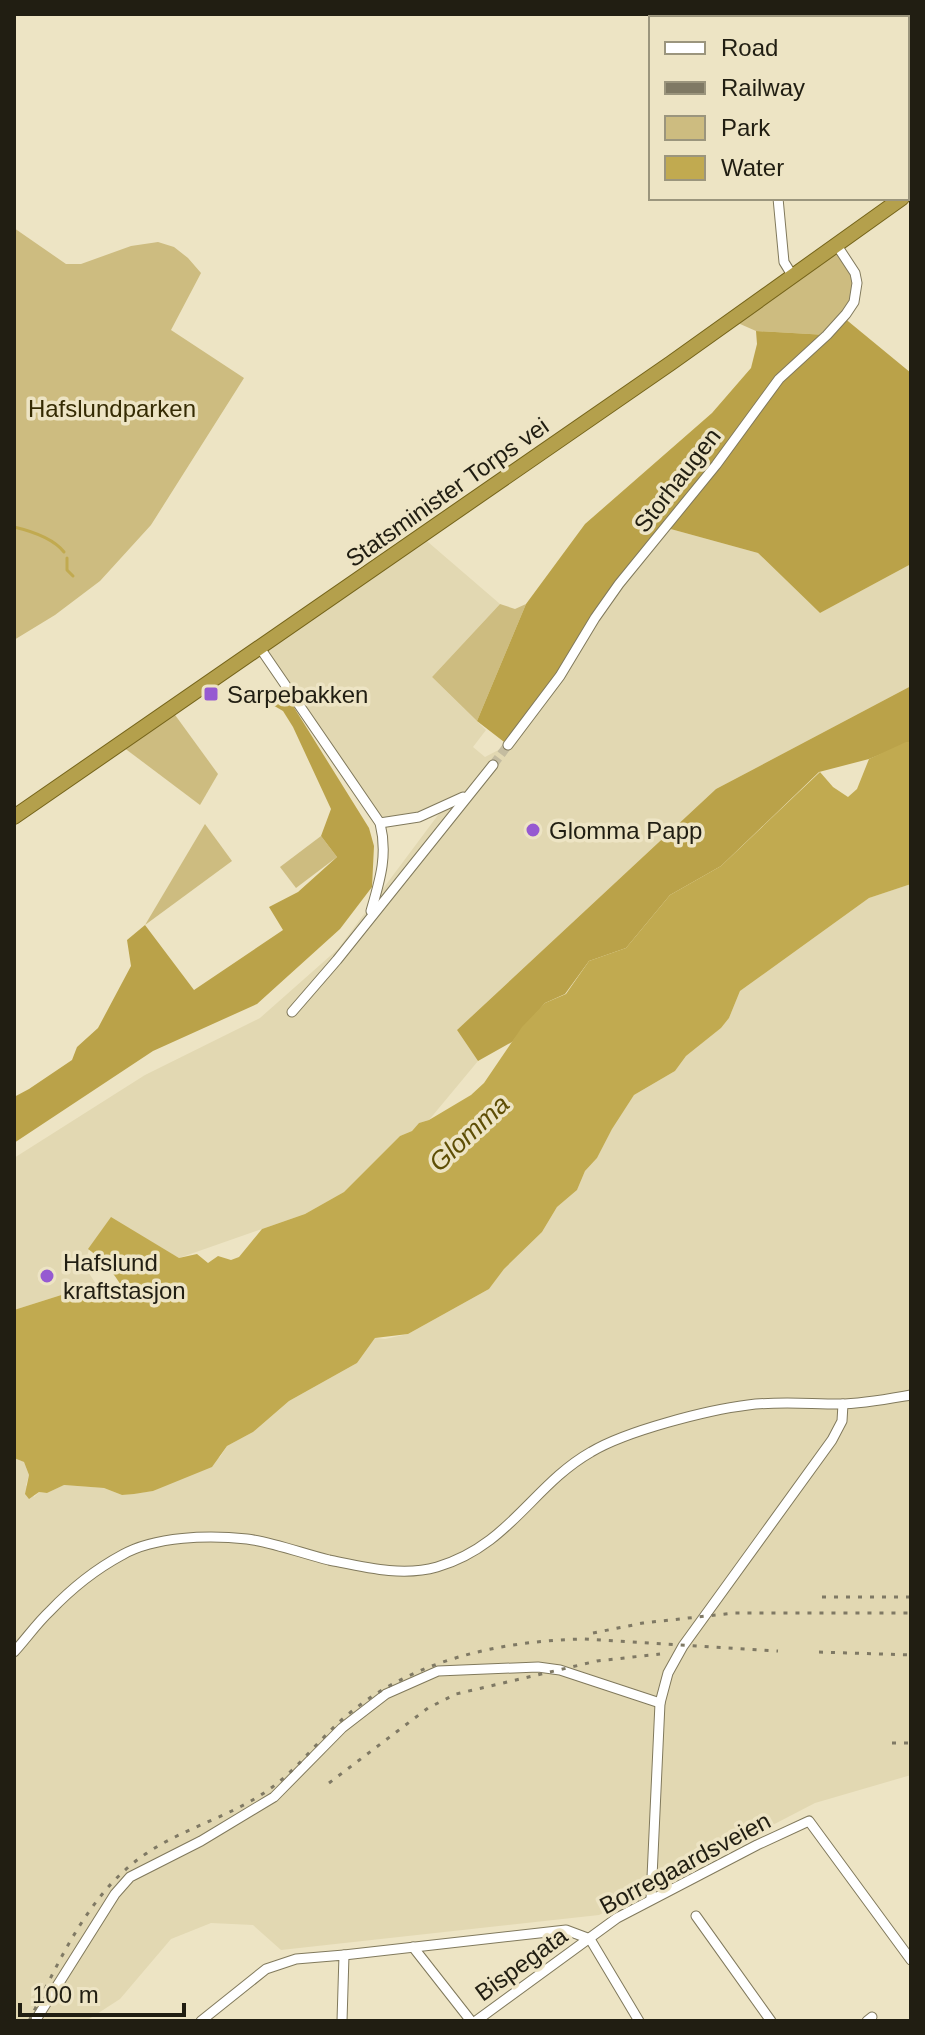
<svg xmlns="http://www.w3.org/2000/svg" width="925" height="2035" viewBox="0 0 925 2035" font-family="Arial,sans-serif">
  <style>
    .built { fill: #e2d8b2 }
    .green { fill: #cdbc80 }
    .forest { fill: #baa249 }
    .water { fill: #c1aa50 }
    .lines { fill: none; stroke-linecap: round; stroke-linejoin: round }
    .stream { stroke: #c1aa50; stroke-width: 3 }
    .minor-tunnel { stroke: #c4bca0; stroke-width: 9; stroke-dasharray: 9 4.5; stroke-linecap: butt }
    .minor-casing { stroke: #80795c; stroke-width: 11 }
    .trunk-casing { stroke: #75641a; stroke-width: 16 }
    .minor { stroke: #fff; stroke-width: 9 }
    .trunk { stroke: #b4a04c; stroke-width: 14 }
    .rail { stroke: #7f7964; stroke-width: 3; stroke-dasharray: 4 8; stroke-linecap: butt }
    .poi-dot { fill: #965ad1; stroke: #ede4c4; stroke-width: 3 }
    .labels { text-anchor: middle; dominant-baseline: central; stroke-width: 7; stroke-linejoin: round; paint-order: stroke }
    .park-label { font-size: 24px; fill: #352b03; stroke: #ede4c4 }
    .street-label { font-size: 24px; fill: #211e12; stroke: #ede4c4 }
    .poi-label { font-size: 24px; fill: #211e12; stroke: #ede4c4; text-anchor: start }
    .water-label { font-size: 26px; font-style: italic; fill: #5e4e05; stroke: #ede4c4 }
  </style>
  <rect width="100%" height="100%" fill="#ede4c4"/>
  <!-- built -->
  <g class="built">
    <polygon points="667,528 758,553 820,613 911,564 911,686 716,789 457,1030 478,1061 429,1120 419,1123 412,1131 400,1136 344,1192 305,1214 179,1258 111,1218 89,1249 87,1257 83,1255 81,1261 96,1284 14,1310 14,1158 145,1075 260,1018 338,949 444,807 380,823 260,648 421,536 500,604 432,677 486,730 473,747 485,757 508,745 595,618"/>
    <polygon points="911,884 911,1775 815,1803 599,1915 281,1950 253,1925 211,1923 171,1939 120,1999 86,2021 14,2021 14,1458 24,1462 29,1475 26,1485 34,1497 39,1492 47,1493 63,1485 104,1488 122,1495 153,1491 220,1457 227,1446 253,1432 289,1401 357,1363 375,1338 385,1339 408,1334 489,1289 504,1269 542,1232 557,1207 577,1190 585,1171 597,1158 612,1128 634,1095 675,1071 686,1056 721,1028 729,1018 740,991 869,898"/>
  </g>
  <!-- green -->
  <g class="green">
    <polygon points="14,228 66,264 81,264 131,246 158,242 174,247 188,258 201,273 171,330 244,378 151,525 100,581 55,615 14,640"/>
    <polygon points="836,244 855,273 857,292 827,335 756,331 731,320"/>
    <polygon points="500,604 515,609 526,604 477,721 432,677"/>
    <polygon points="170,708 218,774 200,805 119,744"/>
    <polygon points="205,824 232,861 145,925"/>
    <polygon points="321,836 337,857 296,888 280,867"/>
  </g>
  <!-- forest -->
  <g class="forest">
    <polygon points="843,317 911,373 911,564 820,613 758,553 667,528 645,552 508,745 477,721 526,604 585,524 712,413 751,368 757,344 756,331 827,335"/>
    <polygon points="911,686 911,742 869,759 819,772 721,866 670,895 626,948 589,961 565,994 545,1003 512,1042 478,1061 457,1030 716,789"/>
    <polygon points="275,700 290,701 369,828 374,846 372,887 340,929 257,1004 153,1051 14,1143 14,1097 29,1089 72,1060 77,1047 98,1028 131,966 127,940 145,925 194,990 283,930 269,907 298,892 337,857 321,836 331,809 293,727 283,711 271,704"/>
  </g>
  <!-- water -->
  <path class="water" d="M906 742H911V884L869 898 740 991 729 1018 721 1028 686 1056 675 1071 634 1095 612 1129 597 1158 585 1171 577 1190 557 1207 542 1232 504 1269 489 1289 408 1334 375 1338 357 1363 289 1401 253 1432 227 1446 212 1467 153 1491 134 1494 122 1495 104 1488 64 1485 47 1493 39 1492 29 1499 25 1494 29 1475 24 1462 14 1458V1310L96 1284 103 1288H119L121 1285C111 1270 103 1260 88 1249L111 1217 179 1258 197 1254 208 1263 218 1256 231 1260 239 1257 262 1229 305 1214 344 1192 400 1136 412 1131 419 1123 429 1120 471 1095 484 1083 522 1027 545 1003 566 994 589 961 626 948 670 895 721 866 820 772 833 787 848 797 857 789 869 759Z"/>
  <g class="lines">
    <!-- stream -->
    <g class="stream">
      <path d="M14 527C31 531 53 538 64 552"/>
      <polyline points="67,558 67,570 73,576"/>
    </g>
    <!-- minor-tunnel -->
    <polyline class="minor-tunnel" points="493,765 508,745"/>
    <defs>
      <g id="minor">
        <polyline points="725,14 726,18"/>
        <polyline points="778,198 784,262 792,275"/>
        <path d="M260 648 380 823C388 855 380 880 371 911"/>
        <polyline points="508,745 560,676 595,618 619,584 716,465 779,379 827,335 846,314 854,302 857,283 855,273 836,244"/>
        <polyline points="380,823 419,817 463,797"/>
        <polyline points="292,1012 337,960 493,765"/>
        <path d="M14 1652C26 1639 37 1623 50 1611 70 1590 96 1569 122 1555 155 1536 209 1535 247 1539 272 1542 304 1554 329 1560 364 1567 402 1577 437 1567 509 1546 533 1485 591 1452 626 1431 707 1410 748 1405 778 1401 809 1404 839 1404 862 1404 888 1399 911 1395"/>
        <polyline points="651,1899 660,1703 668,1673 683,1646 832,1440 842,1421 843,1404"/>
        <polyline points="696,1916 771,2021"/>
        <polyline points="590,1939 639,2021"/>
        <polyline points="413,1947 471,2021"/>
        <polyline points="344,1955 566,1930 590,1939"/>
        <polyline points="35,2021 115,1894 130,1877 201,1841 274,1797 342,1728 386,1694 438,1671 538,1667 560,1670 660,1703"/>
        <polyline points="201,2021 266,1969 296,1959 344,1955 342,2021"/>
        <polyline points="476,2021 617,1918 757,1845 809,1821 911,1960"/>
        <polyline points="867,2021 872,2017"/>
      </g>
      <polyline id="trunk" points="14,817 671,363 902,198"/>
    </defs>
    <!-- minor casing -->
    <use href="#minor" class="minor-casing"/>
    <!-- trunk casing -->
    <use href="#trunk" class="trunk-casing"/>
    <!-- minor -->
    <use href="#minor" class="minor"/>
    <!-- trunk -->
    <use href="#trunk" class="trunk"/>
    <!-- rail -->
    <g class="rail">
      <polyline points="822,1597 911,1597"/>
      <polyline points="593,1633 643,1623 734,1613 911,1613"/>
      <polyline points="819,1652 911,1655"/>
      <polyline points="892,1743 911,1743"/>
      <polyline points="329,1783 428,1708 456,1694 597,1661 660,1654"/>
      <path d="M29 2021C59 1962 89 1891 147 1853 187 1826 237 1815 275 1785 301 1765 320 1738 345 1717 411 1660 499 1641 584 1639L778 1651"/>
    </g>
  </g>
  <!-- markers -->
  <g class="poi-dot">
    <rect x="203" y="686" width="16" height="16" rx="4"/>
    <circle cx="533" cy="830" r="8"/>
    <circle cx="47" cy="1276" r="8"/>
  </g>
  <g class="labels">
    <!-- park labels -->
    <g class="park-label">
      <text x="112" y="408">Hafslundparken</text>
    </g>
    <!-- street labels -->
    <g class="street-label">
      <text transform="translate(677 480) rotate(-52)">Storhaugen</text>
      <text transform="translate(447 492) rotate(-35)">Statsminister Torps vei</text>
      <text transform="translate(685 1863) rotate(-28)">Borregaardsveien</text>
      <text transform="translate(521 1964) rotate(-36)">Bispegata</text>
    </g>
    <!-- poi labels -->
    <g class="poi-label">
      <text x="227" y="694">Sarpebakken</text>
      <text x="549" y="830">Glomma Papp</text>
      <text x="63" y="1262">Hafslund<tspan x="63" dy="28">kraftstasjon</tspan></text>
    </g>
    <!-- water labels -->
    <g class="water-label">
      <text transform="translate(469 1133) rotate(-43)">Glomma</text>
    </g>
  </g>
  <!-- border -->
  <rect width="925" height="2035" fill="none" stroke="#211e12" stroke-width="32"/>
  <!-- legend -->
  <rect x="649" y="16" width="260" height="184" fill="#ede4c4" stroke="#9b957d" stroke-width="2"/>
  <rect x="665" y="42" width="40" height="12" fill="#ffffff" stroke="#9b957d" stroke-width="2"/>
  <text x="721" y="56" font-size="24" fill="#211e12">Road</text>
  <rect x="665" y="82" width="40" height="12" fill="#7f7964" stroke="#9b957d" stroke-width="2"/>
  <text x="721" y="96" font-size="24" fill="#211e12">Railway</text>
  <rect x="665" y="116" width="40" height="24" fill="#cdbc80" stroke="#9b957d" stroke-width="2"/>
  <text x="721" y="136" font-size="24" fill="#211e12">Park</text>
  <rect x="665" y="156" width="40" height="24" fill="#c1aa50" stroke="#9b957d" stroke-width="2"/>
  <text x="721" y="176" font-size="24" fill="#211e12">Water</text>
  <!-- scale -->
  <path d="M20 2003v12h164v-12" fill="none" stroke="#211e12" stroke-width="4"/>
  <text x="32" y="2003" font-size="24" fill="#211e12" stroke="#ede4c4" stroke-width="6" paint-order="stroke">100 m</text>
</svg>
